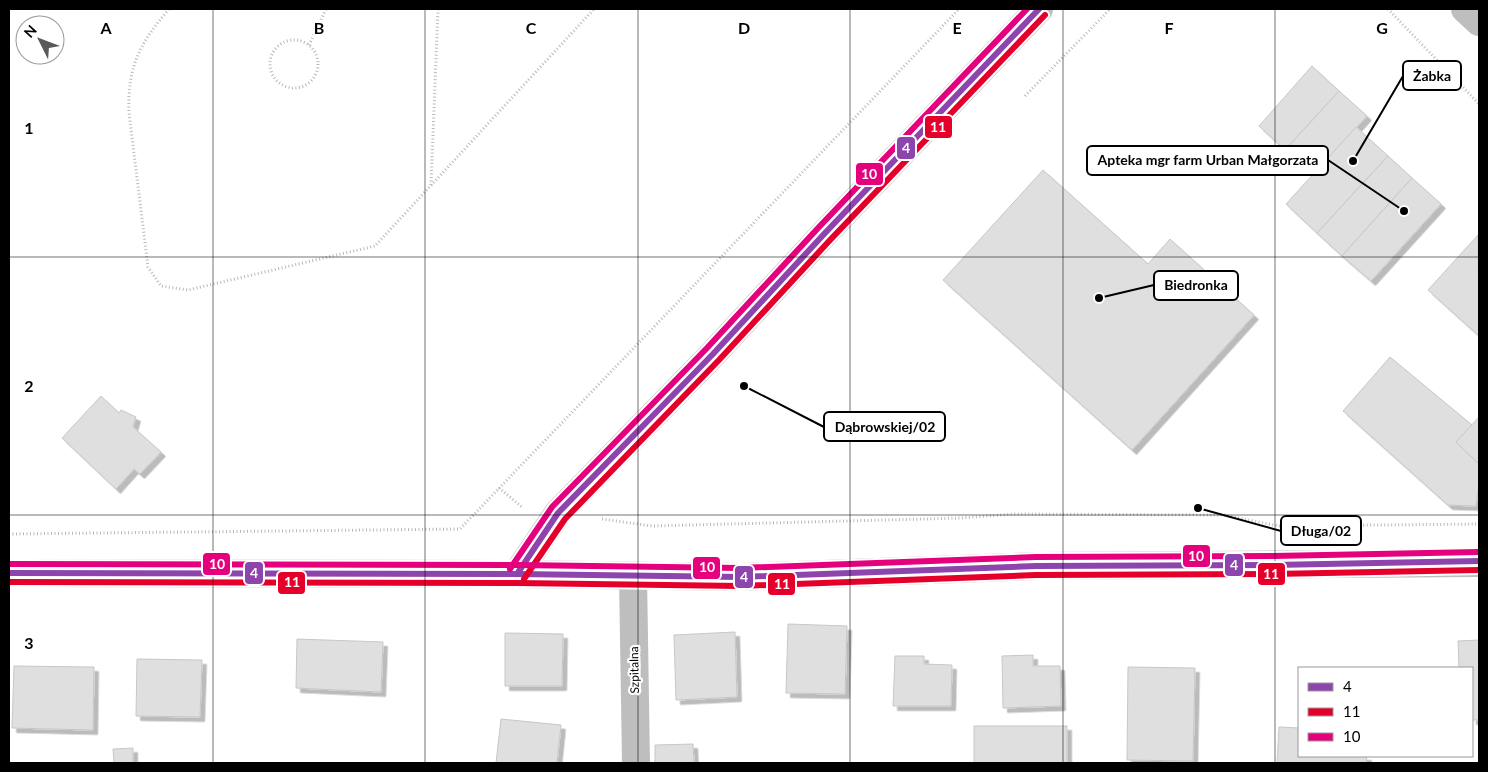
<svg xmlns="http://www.w3.org/2000/svg" width="1488" height="772" viewBox="0 0 1488 772" font-family="Lato,sans-serif">
  <style>
    .building { fill: #dfdfdf; stroke: #c7c7c7; filter: url(#shadow) }
    .lines { fill: none; stroke-linecap: round; stroke-linejoin: round }
    .path { stroke: #b9b9b9; stroke-width: 3; stroke-dasharray: 1 2.5; stroke-linecap: butt }
    .minor { stroke: #bebebe; stroke-width: 28 }
    .tertiary { stroke: #bebebe; stroke-width: 28 }
    .bus-1-casing { stroke: #fff; stroke-width: 10 }
    .bus-2-casing { stroke: #fff; stroke-width: 10 }
    .bus-3-casing { stroke: #fff; stroke-width: 10 }
    .bus-1 { stroke: #8e44ad; stroke-width: 6 }
    .bus-2 { stroke: #e4002b; stroke-width: 6 }
    .bus-3 { stroke: #e5007d; stroke-width: 6 }
    .grid { fill: none; stroke: #000; stroke-width: 1; stroke-opacity: 0.55 }
    .labels { text-anchor: middle; dominant-baseline: central; stroke-width: 4.5; stroke-linejoin: round; paint-order: stroke }
    .street-label { font-size: 12px; fill: #000; stroke: #fff }
    .grid-label { font-size: 16px; text-anchor: middle; font-weight: bold; fill: #000; stroke: #fff; stroke-width: 4.5; stroke-linejoin: round; paint-order: stroke }
    .leader { fill: none; stroke: #000; stroke-width: 2 }
    .callout-dot { fill: #000; stroke: #fff; stroke-width: 2 }
    .callout { fill: #fff; stroke: #000; stroke-width: 2 }
    .callout-label { font-size: 14px; text-anchor: middle; font-weight: bold; fill: #000 }
    .line-badge { stroke: #fff; stroke-width: 2 }
    .badge-label { font-size: 14px; text-anchor: middle; font-weight: bold; fill: #fff }
  </style>
  <defs>
    <filter id="shadow"><feDropShadow dx="4.5" dy="4.5" stdDeviation="0" flood-color="#0004"/></filter>
  </defs>
  <rect width="100%" height="100%" fill="#fff"/>
  <!-- building -->
  <g class="building">
    <polygon points="1312,66 1339,91 1285,150 1259,126"/>
    <polygon points="1339,91 1367,116 1313,175 1285,150"/>
    <polygon points="1356,127 1388,156 1317,233 1286,204"/>
    <polygon points="1388,156 1412,178 1342,256 1317,233"/>
    <polygon points="1043,170 1148,264 1170,239 1254,315 1132,450 943,280"/>
    <polygon points="1412,178 1441,204 1371,281 1342,256"/>
    <polygon points="1478,235 1479,334 1478,335 1428,290"/>
    <polygon points="1390,357 1472,425 1456,442 1479,464 1479,483 1476,506 1448,505 1343,411"/>
    <polygon points="101,396 119,413 121,410 136,417 133,427 161,452 140,474 134,469 116,489 62,438"/>
    <polygon points="1479,417 1479,464 1456,442"/>
    <polygon points="788,624 847,626 845,694 786,693"/>
    <polygon points="735,632 737,697 676,700 674,635"/>
    <polygon points="505,633 563,634 562,686 505,686"/>
    <polygon points="297,639 383,642 381,692 296,688"/>
    <polygon points="1479,640 1479,720 1472,720 1472,668 1459,668 1458,641"/>
    <polygon points="1033,655 1033,666 1060,666 1061,706 1003,708 1002,656"/>
    <polygon points="895,656 924,656 924,664 952,665 951,706 893,706"/>
    <polygon points="137,659 202,660 200,717 136,716"/>
    <polygon points="14,666 94,667 93,730 12,728"/>
    <polygon points="1128,667 1195,668 1193,761 1127,760"/>
    <polygon points="501,719 561,725 557,763 496,763"/>
    <rect x="974" y="726" width="93" height="37"/>
    <polygon points="1279,727 1299,728 1299,756 1367,756 1366,763 1277,763"/>
    <polygon points="693,744 694,763 655,763 655,745"/>
    <polygon points="133,748 133,763 114,763 113,749"/>
  </g>
  <g class="lines">
    <!-- path -->
    <g class="path">
      <path d="M169 9C140 43 127 67 129 113L148 267 161 286 188 290 375 246 594 9"/>
      <polyline points="1388,9 1479,104"/>
      <circle cx="294" cy="64" r="24"/>
      <polyline points="309,45 326,9"/>
      <polyline points="1025,96 1110,9"/>
      <polyline points="431,185 438,9"/>
      <polyline points="499,488 522,507"/>
      <polyline points="602,519 652,526 961,518 1013,514 1224,515 1279,526 1479,524"/>
      <polyline points="9,534 460,529 959,9"/>
    </g>
    <!-- minor -->
    <g class="minor">
      <polyline points="517,574 558,513 713,354 825,233 1039,9"/>
      <polyline points="633,576 636,763"/>
    </g>
    <!-- tertiary -->
    <g class="tertiary">
      <polyline points="1465,9 1479,22"/>
      <polyline points="9,573 517,574 740,577 1036,566 1479,563"/>
    </g>
    <defs>
      <g id="bus-1">
        <polyline points="9,573 517,574 740,577 1036,566 1273,565 1479,561"/>
        <polyline points="517,574 558,513 713,354 825,233 1039,9"/>
      </g>
      <g id="bus-2">
        <polyline points="524,579 565,519 719,360 831,239 1045,15"/>
        <polyline points="9,582 517,583 740,586 1036,575 1273,574 1479,570"/>
      </g>
      <g id="bus-3">
        <polyline points="9,564 517,565 740,568 1036,557 1273,556 1479,552"/>
        <polyline points="510,569 552,507 707,348 819,227 1027,9"/>
      </g>
    </defs>
    <!-- bus-1 casing -->
    <use href="#bus-1" class="bus-1-casing"/>
    <!-- bus-2 casing -->
    <use href="#bus-2" class="bus-2-casing"/>
    <!-- bus-3 casing -->
    <use href="#bus-3" class="bus-3-casing"/>
    <!-- bus-1 -->
    <use href="#bus-1" class="bus-1"/>
    <!-- bus-2 -->
    <use href="#bus-2" class="bus-2"/>
    <!-- bus-3 -->
    <use href="#bus-3" class="bus-3"/>
  </g>
  <!-- grid -->
  <path class="grid" d="M213 9V763M425 9V763M638 9V763M850 9V763M1063 9V763M1275 9V763M9 257H1479M9 515H1479"/>
  <g class="labels">
    <!-- street labels -->
    <g class="street-label">
      <text transform="translate(634 670) rotate(-91)">Szpitalna</text>
    </g>
  </g>
  <g class="grid-label">
    <text x="106" y="34">A</text>
    <text x="319" y="34">B</text>
    <text x="531" y="34">C</text>
    <text x="744" y="34">D</text>
    <text x="957" y="34">E</text>
    <text x="1169" y="34">F</text>
    <text x="1382" y="34">G</text>
    <text x="29" y="134">1</text>
    <text x="29" y="392">2</text>
    <text x="29" y="649">3</text>
  </g>
  <!-- callouts -->
  <path class="leader" d="M1353 161L1403 76M1404 211L1328 160M1099 298L1154 285M744 386L824 427M1198 508L1281 531"/>
  <g class="callout-dot">
    <circle cx="1353" cy="161" r="5"/>
    <circle cx="1404" cy="211" r="5"/>
    <circle cx="1099" cy="298" r="5"/>
    <circle cx="744" cy="386" r="5"/>
    <circle cx="1198" cy="508" r="5"/>
  </g>
  <g class="callout">
    <rect x="1403" y="61" width="58" height="29" rx="5"/>
    <rect x="1087" y="146" width="241" height="29" rx="5"/>
    <rect x="1154" y="271" width="84" height="29" rx="5"/>
    <rect x="824" y="412" width="121" height="29" rx="5"/>
    <rect x="1281" y="516" width="80" height="29" rx="5"/>
  </g>
  <g class="callout-label">
    <text x="1432" y="81">Żabka</text>
    <text x="1208" y="165">Apteka mgr farm Urban Małgorzata</text>
    <text x="1196" y="290">Biedronka</text>
    <text x="885" y="432">Dąbrowskiej/02</text>
    <text x="1321" y="536">Długa/02</text>
  </g>
  <g class="line-badge">
    <rect x="924" y="115" width="29" height="24" rx="5" fill="#e4002b"/>
    <rect x="896" y="136" width="20" height="24" rx="5" fill="#8e44ad"/>
    <rect x="855" y="162" width="29" height="24" rx="5" fill="#e5007d"/>
    <rect x="1182" y="544" width="29" height="24" rx="5" fill="#e5007d"/>
    <rect x="202" y="552" width="29" height="24" rx="5" fill="#e5007d"/>
    <rect x="1224" y="553" width="20" height="24" rx="5" fill="#8e44ad"/>
    <rect x="692" y="556" width="29" height="24" rx="5" fill="#e5007d"/>
    <rect x="244" y="561" width="20" height="24" rx="5" fill="#8e44ad"/>
    <rect x="1257" y="562" width="29" height="24" rx="5" fill="#e4002b"/>
    <rect x="734" y="565" width="20" height="24" rx="5" fill="#8e44ad"/>
    <rect x="277" y="571" width="29" height="24" rx="5" fill="#e4002b"/>
    <rect x="767" y="572" width="29" height="24" rx="5" fill="#e4002b"/>
  </g>
  <g class="badge-label">
    <text x="938" y="132">11</text>
    <text x="906" y="153">4</text>
    <text x="869" y="179">10</text>
    <text x="1196" y="561">10</text>
    <text x="217" y="569">10</text>
    <text x="1234" y="570">4</text>
    <text x="707" y="572">10</text>
    <text x="254" y="578">4</text>
    <text x="1271" y="579">11</text>
    <text x="744" y="582">4</text>
    <text x="292" y="587">11</text>
    <text x="782" y="589">11</text>
  </g>
  <!-- border -->
  <rect width="1488" height="772" fill="none" stroke="#000000" stroke-width="20"/>
  <!-- legend -->
  <rect x="1298" y="667" width="175" height="90" fill="#ffffff" stroke="#999999"/>
  <rect x="1308" y="683" width="25" height="8" fill="#8e44ad" stroke="#999999"/>
  <text x="1343" y="692" font-size="15" fill="#000000">4</text>
  <rect x="1308" y="708" width="25" height="8" fill="#e4002b" stroke="#999999"/>
  <text x="1343" y="717" font-size="15" fill="#000000">11</text>
  <rect x="1308" y="733" width="25" height="8" fill="#e5007d" stroke="#999999"/>
  <text x="1343" y="742" font-size="15" fill="#000000">10</text>
  <!-- north arrow -->
  <g transform="translate(40 40) rotate(312)"><circle r="24" fill="#ffffff" stroke="#999999"/>
  <path d="M0-4L9 19L0 12L-9 19Z" fill="#595959"/>
  <text y="-8" font-size="14" font-weight="bold" text-anchor="middle" fill="#000000">N</text>
  </g>
</svg>
